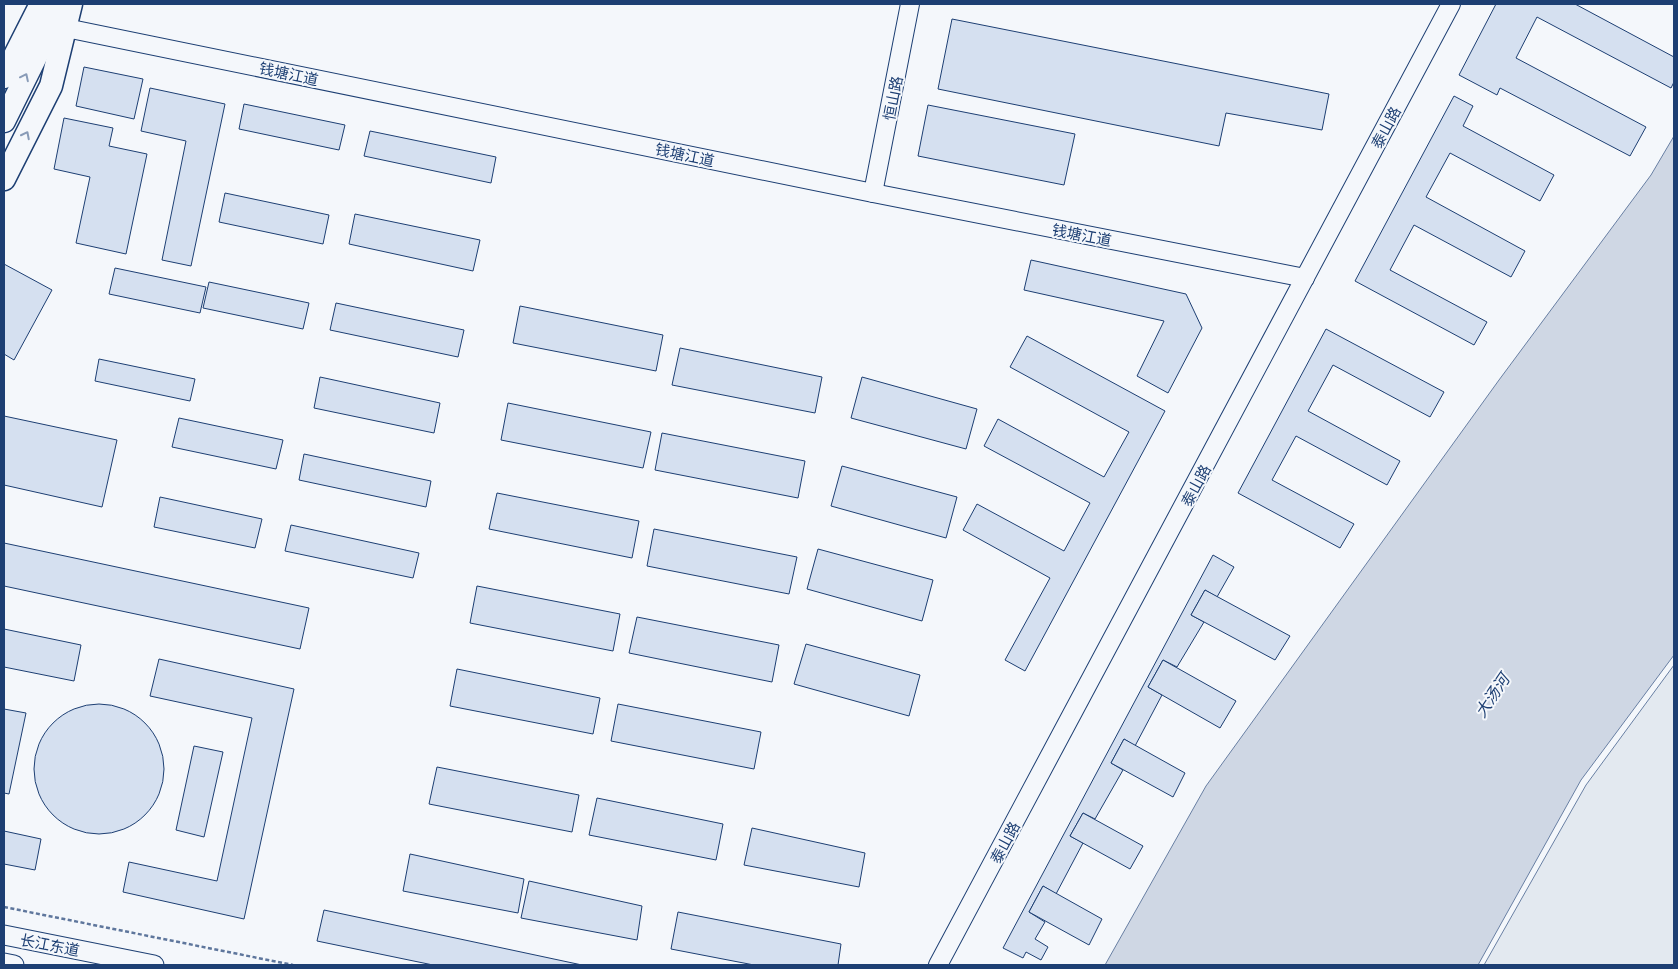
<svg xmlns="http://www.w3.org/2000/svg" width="1678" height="969" viewBox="0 0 1678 969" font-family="Georgia,'Noto Sans SC',serif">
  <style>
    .green { fill: #e3e9f0; stroke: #687fa3 }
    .water { fill: #cfd7e4; stroke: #687fa3 }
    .building { fill: #d5e0f0; stroke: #1d3f73 }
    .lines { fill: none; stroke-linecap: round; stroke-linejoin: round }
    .tertiary-casing { stroke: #1d3f73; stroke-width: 20 }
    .secondary-casing { stroke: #1d3f73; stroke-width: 21 }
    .trunk-casing { stroke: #1d3f73; stroke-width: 25 }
    .path { stroke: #5e769c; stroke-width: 2.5; stroke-dasharray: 4 2.5; stroke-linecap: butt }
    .tertiary { stroke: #f4f7fb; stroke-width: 18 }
    .secondary { stroke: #f4f7fb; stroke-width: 19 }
    .trunk { stroke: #f4f7fb; stroke-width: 22 }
    .oneway { stroke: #889bb7 }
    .labels { text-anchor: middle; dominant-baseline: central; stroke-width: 4; stroke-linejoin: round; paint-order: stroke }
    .street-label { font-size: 15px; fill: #1d3f73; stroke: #f4f7fb }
    .water-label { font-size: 16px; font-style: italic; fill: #1d3f73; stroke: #f4f7fb }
  </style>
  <rect width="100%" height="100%" fill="#f4f7fb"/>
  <!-- green -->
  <polygon class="green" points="1674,665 1674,965 1484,965 1586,785"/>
  <!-- water -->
  <polygon class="water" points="1674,136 1674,655 1581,780 1478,965 1105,965 1206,786 1499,380 1651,175"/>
  <!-- building -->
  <g class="building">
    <polygon points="1496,4 1575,4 1674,57 1674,82 1671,88 1537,17 1516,58 1646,127 1630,156 1500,88 1497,95 1459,75"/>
    <polygon points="952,19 1329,94 1322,130 1226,113 1219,146 938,89"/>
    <polygon points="84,67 143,79 134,119 76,106"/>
    <polygon points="150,88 225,104 191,266 162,260 186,141 141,131"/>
    <polygon points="1454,96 1473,106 1463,126 1554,175 1540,201 1450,153 1426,197 1525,251 1511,277 1414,225 1390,270 1487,322 1474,345 1355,281"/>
    <polygon points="244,104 345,125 339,150 239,129"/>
    <polygon points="928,105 1075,134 1064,185 918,156"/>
    <polygon points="64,118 113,128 109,146 147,154 126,254 76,243 90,177 54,169"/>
    <polygon points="370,131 496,157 491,183 364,156"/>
    <polygon points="225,193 329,215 323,244 219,222"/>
    <polygon points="355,214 480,240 473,271 349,244"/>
    <polygon points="1031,260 1186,294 1202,328 1168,393 1137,376 1164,321 1024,290"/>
    <polygon points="4,264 52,290 14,360 4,354"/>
    <polygon points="115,268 206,287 200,313 109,294"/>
    <polygon points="209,282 309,303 303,329 203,308"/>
    <polygon points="336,303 464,330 458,357 330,330"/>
    <polygon points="520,306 663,335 656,371 513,343"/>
    <polygon points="1326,329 1444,392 1430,417 1333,365 1308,411 1400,461 1387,485 1296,436 1272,480 1354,524 1340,548 1238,493"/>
    <polygon points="1027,336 1165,411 1025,671 1005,660 1050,578 963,530 977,504 1064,551 1090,503 984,446 998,419 1104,477 1129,432 1010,367"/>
    <polygon points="680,348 822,377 815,413 672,385"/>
    <polygon points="99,359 195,379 190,401 95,381"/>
    <polygon points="320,377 440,403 434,433 314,408"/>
    <polygon points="862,377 977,409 966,449 851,418"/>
    <polygon points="508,403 651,432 643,468 501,440"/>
    <polygon points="4,416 117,440 102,507 4,485"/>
    <polygon points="179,418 283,440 276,469 172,447"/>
    <polygon points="662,433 805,461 798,498 655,470"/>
    <polygon points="304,454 431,481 426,507 299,480"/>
    <polygon points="842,466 957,497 946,538 831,506"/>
    <polygon points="497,493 639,521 632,558 489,529"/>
    <polygon points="160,497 262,519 255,548 154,527"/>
    <polygon points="291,525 419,553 413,578 285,551"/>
    <polygon points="654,529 797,557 789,594 647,566"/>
    <polygon points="4,543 309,608 300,649 4,586"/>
    <polygon points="818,549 933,580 922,621 807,589"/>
    <polygon points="1213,555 1234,567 1217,597 1205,590 1191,615 1204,622 1177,667 1163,660 1148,687 1162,695 1135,746 1124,739 1111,763 1123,770 1095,819 1083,813 1070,836 1083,843 1056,894 1043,886 1029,912 1045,922 1035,939 1048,947 1041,960 1026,952 1023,958 1003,948"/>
    <polygon points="477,586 620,614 613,651 470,623"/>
    <polygon points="1205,590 1290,636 1275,660 1191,615"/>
    <polygon points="637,617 779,645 772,682 629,653"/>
    <polygon points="4,629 81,645 74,681 4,667"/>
    <polygon points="806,644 920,675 909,716 794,684"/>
    <polygon points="159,659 294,689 244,919 123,892 129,862 217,881 252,718 150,696"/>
    <polygon points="1163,660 1236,701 1220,728 1148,687"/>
    <polygon points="457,669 600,698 593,734 450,706"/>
    <polygon points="618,704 761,732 754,769 611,741"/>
    <circle cx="99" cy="769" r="65"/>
    <polygon points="4,709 26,713 9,794 4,793"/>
    <polygon points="1124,739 1185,773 1173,797 1111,763"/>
    <polygon points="194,746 223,752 204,837 176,830"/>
    <polygon points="437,767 579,795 572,832 429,804"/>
    <polygon points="597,798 723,824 716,860 589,835"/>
    <polygon points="1083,813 1143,846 1130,869 1070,836"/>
    <polygon points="752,828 865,853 859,887 744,865"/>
    <polygon points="4,831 41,839 35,870 4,864"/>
    <polygon points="410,854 524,879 518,913 403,891"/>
    <polygon points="529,881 642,906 637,940 521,918"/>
    <polygon points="1043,886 1102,919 1089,945 1029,912"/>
    <polygon points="324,910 582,965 433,965 317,941"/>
    <polygon points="678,912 841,944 838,965 754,965 671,949"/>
  </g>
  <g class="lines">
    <defs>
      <g id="tertiary">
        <polyline points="66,28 873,193 1305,278"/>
        <polyline points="873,193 910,4"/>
        <polyline points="938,965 1451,4"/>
      </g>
      <g id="secondary">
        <polyline points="4,935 154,965"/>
        <polyline points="4,963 14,965"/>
      </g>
      <g id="trunk">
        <polyline points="4,77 41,4"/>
        <polyline points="4,121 62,4"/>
        <polyline points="4,179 51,86 71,4"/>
      </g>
    </defs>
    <!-- tertiary casing -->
    <use href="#tertiary" class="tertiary-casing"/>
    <!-- secondary casing -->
    <use href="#secondary" class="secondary-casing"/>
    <!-- trunk casing -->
    <use href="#trunk" class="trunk-casing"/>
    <!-- path -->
    <polyline class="path" points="4,907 293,965"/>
    <!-- tertiary -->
    <use href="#tertiary" class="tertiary"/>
    <!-- secondary -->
    <use href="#secondary" class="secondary"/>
    <!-- trunk -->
    <use href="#trunk" class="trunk"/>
  </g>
  <!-- one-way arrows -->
  <defs><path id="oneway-chevron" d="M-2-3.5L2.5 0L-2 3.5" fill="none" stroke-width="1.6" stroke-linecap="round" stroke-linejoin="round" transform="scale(1.25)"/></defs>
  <g class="oneway">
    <use href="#oneway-chevron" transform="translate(25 77) rotate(-64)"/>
    <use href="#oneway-chevron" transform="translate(26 135) rotate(-63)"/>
  </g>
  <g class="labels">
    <!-- street labels -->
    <g class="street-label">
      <text transform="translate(289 73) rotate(12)">钱塘江道</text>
      <text transform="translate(892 98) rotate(-79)">恒山路</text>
      <text transform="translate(1385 127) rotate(-62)">泰山路</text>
      <text transform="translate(685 154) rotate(12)">钱塘江道</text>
      <text transform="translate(1082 234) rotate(11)">钱塘江道</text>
      <text transform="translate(1195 485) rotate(-62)">泰山路</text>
      <text transform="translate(1004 842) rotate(-62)">泰山路</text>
      <text transform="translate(50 944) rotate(11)">长江东道</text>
    </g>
    <!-- water labels -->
    <g class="water-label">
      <text transform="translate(1491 695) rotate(-56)">大汤河</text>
    </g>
  </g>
  <!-- border -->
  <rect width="1678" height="969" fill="none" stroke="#1d3f73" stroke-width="10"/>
</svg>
